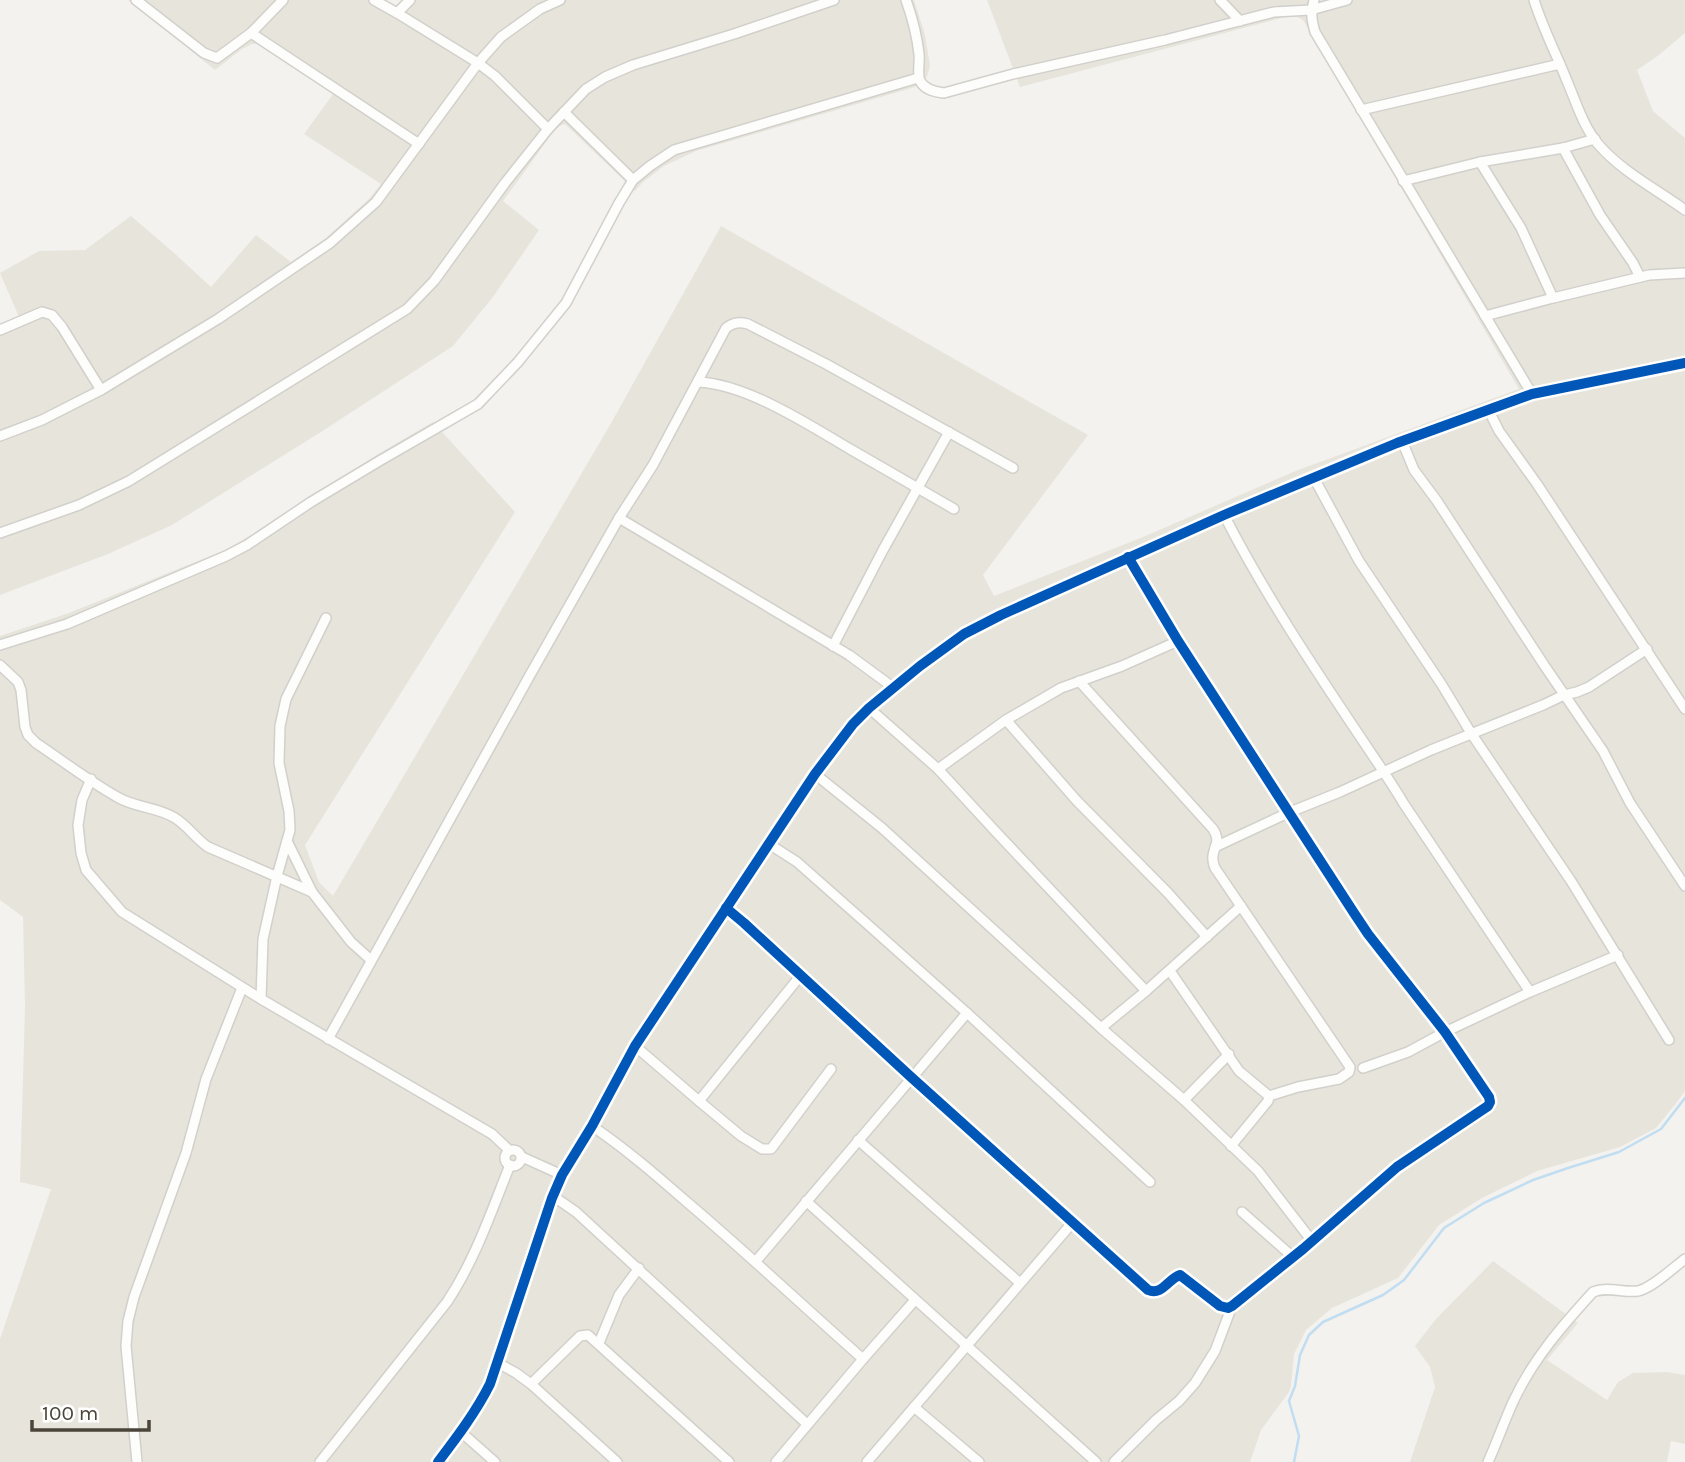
<svg xmlns="http://www.w3.org/2000/svg" width="1685" height="1462" viewBox="0 0 1685 1462" font-family="Karla,sans-serif">
  <style>
    .residential { fill: #e7e4dc }
    .lines { fill: none; stroke-linecap: round; stroke-linejoin: round }
    .stream { stroke: #c0ddf1; stroke-width: 2.5 }
    .minor-casing { stroke: #d2d0cb; stroke-width: 12 }
    .minor { stroke: #fdfdfc; stroke-width: 9 }
    .cycleway-casing { stroke: #fff; stroke-width: 15 }
    .cycleway { stroke: #0057b8; stroke-width: 10 }
  </style>
  <rect width="100%" height="100%" fill="#f4f2ee"/>
  <!-- residential -->
  <g class="residential">
    <polygon points="128,0 384,0 396,6 402,0 914,0 925,35 930,66 927,77 915,87 696,151 664,166 643,182 635,191 565,124 557,127 503,201 539,230 493,297 453,346 321,432 172,525 108,554 0,595 0,326 19,317 0,273 39,251 85,250 131,216 173,252 211,287 256,235 291,262 326,238 369,199 381,184 304,134 333,94 259,44 252,44 242,49 215,70"/>
    <polygon points="987,0 1685,0 1685,33 1659,55 1637,70 1653,111 1685,138 1685,1091 1677,1102 1656,1128 1620,1147 1537,1171 1482,1198 1439,1225 1398,1278 1332,1308 1306,1330 1294,1354 1291,1386 1289,1392 1261,1430 1250,1462 0,1462 0,1339 51,1189 20,1182 25,1007 23,917 0,900 0,636 69,613 225,550 258,531 380,453 433,422 515,512 305,845 319,882 333,896 610,425 721,226 1088,435 983,575 994,596 1143,537 1298,470 1519,389 1303,20 1293,15 1020,87"/>
    <polygon points="1493,1261 1578,1323 1547,1360 1607,1400 1618,1382 1633,1373 1667,1372 1685,1375 1685,1444 1671,1441 1667,1462 1410,1462 1435,1387 1430,1367 1415,1346 1436,1319"/>
  </g>
  <g class="lines">
    <!-- stream -->
    <polyline class="stream" points="1294,1462 1299,1436 1289,1401 1295,1386 1300,1355 1309,1335 1323,1322 1383,1295 1404,1280 1444,1228 1484,1203 1533,1180 1568,1168 1619,1152 1661,1129 1685,1098"/>
    <defs>
      <g id="minor">
        <polyline points="136,0 204,53 217,58 251,33"/>
        <polyline points="283,0 251,33 419,144"/>
        <polyline points="374,0 397,13 478,63 495,76 548,129"/>
        <path d="M906 0C912 17 917 35 919 54 920 62 917 74 920 81 925 90 935 92 944 93L1013 74 1165 40 1274 12 1311 10 1347 0"/>
        <polyline points="1220,0 1240,21"/>
        <path d="M1314 0C1311 14 1311 18 1315 32L1532 394"/>
        <path d="M1534 0C1543 29 1556 53 1567 81 1576 102 1583 126 1598 144 1621 171 1656 189 1685 210"/>
        <polyline points="397,13 410,0"/>
        <polyline points="1361,110 1560,64"/>
        <polyline points="564,112 633,180"/>
        <polyline points="1563,148 1600,215 1633,263 1640,277"/>
        <polyline points="1480,162 1521,228 1553,298"/>
        <polyline points="1403,181 1480,162 1563,148 1595,139"/>
        <polyline points="1485,316 1553,298 1649,275 1685,273"/>
        <polyline points="0,330 42,312 52,315 62,327 101,390"/>
        <path d="M698 382C747 384 809 425 850 449 885 469 919 489 954 509"/>
        <polyline points="1488,409 1499,431 1537,484 1685,709"/>
        <polyline points="0,436 42,420 101,390 218,319 330,243 376,202 478,63 501,37 540,9 560,0"/>
        <polyline points="1402,441 1414,470 1437,501 1544,665 1603,751 1630,803 1685,886"/>
        <polyline points="1314,478 1359,561 1442,685 1471,733 1571,881 1669,1040"/>
        <path d="M1224 515C1264 593 1314 668 1363 741 1377 762 1391 782 1404 804L1530 992"/>
        <polyline points="619,518 849,655 894,688"/>
        <polyline points="0,533 79,505 129,481 407,309 434,281 505,183 548,129 586,89 605,77 633,65 734,34 834,0"/>
        <polyline points="0,645 67,624 226,556 247,545 311,502 381,460 478,404 518,362 566,303 619,203 633,180 650,166 674,150 918,78"/>
        <polyline points="833,646 883,550 949,432"/>
        <path d="M0 665 18 682 21 690 25 727 28 735 36 743C63 761 90 782 119 798 137 808 158 807 175 818 188 826 196 839 208 847L312 892"/>
        <path d="M1079 681 1213 829C1224 846 1207 849 1215 868L1350 1067 1349 1072 1339 1079 1298 1087 1269 1096"/>
        <polyline points="869,708 938,769 996,832 1146,991 1101,1028"/>
        <polyline points="1006,720 1077,801 1168,893 1207,937"/>
        <polyline points="938,769 1006,720 1061,688 1122,666 1178,641"/>
        <polyline points="815,774 882,828 1101,1028 1184,1100 1258,1171 1312,1241"/>
        <polyline points="91,779 82,800 78,825 81,853 86,870 122,912 261,999 492,1134 509,1150"/>
        <polyline points="287,841 312,892 351,942 371,960"/>
        <polyline points="769,844 797,862 866,923 967,1013 1150,1182"/>
        <polyline points="1215,847 1290,812 1340,792 1431,750 1543,705 1564,695 1577,692 1589,687 1647,649"/>
        <path d="M726 908 744 923 911 1077 1148 1290C1162 1296 1168 1279 1180 1275L1220 1306 1228 1308 1232 1306 1303 1249 1397 1167 1488 1106 1490 1102 1489 1097 1445 1032 1368 934 1354 913 1178 641 1128 557"/>
        <polyline points="1170,971 1239,1071 1269,1096 1268,1101 1231,1146"/>
        <polyline points="1146,991 1241,906"/>
        <polyline points="261,999 263,939 277,876 290,830 289,811 279,763 280,726 286,699 326,618"/>
        <path d="M328 1039 530 675 619 518 653 465 726 328C734 322 739 322 748 324L826 364 1013 468"/>
        <polyline points="635,1046 699,1101 741,1136 762,1149 771,1149 831,1069"/>
        <polyline points="1363,1068 1408,1052 1445,1032 1530,992 1618,955"/>
        <polyline points="1184,1100 1229,1054"/>
        <polyline points="699,1101 801,975"/>
        <path d="M592 1126C626 1149 657 1176 688 1203 747 1253 804 1307 863 1359"/>
        <polyline points="858,1140 1020,1283"/>
        <circle cx="513" cy="1158" r="8"/>
        <polyline points="522,1157 562,1175"/>
        <polyline points="553,1196 576,1212 807,1424"/>
        <polyline points="806,1201 1096,1462"/>
        <polyline points="1242,1212 1293,1257"/>
        <polyline points="756,1261 967,1013"/>
        <polyline points="599,1343 619,1295 639,1268"/>
        <polyline points="496,1362 516,1373 531,1384 617,1462"/>
        <polyline points="531,1384 580,1336 588,1335 729,1462"/>
        <polyline points="914,1407 979,1462"/>
        <polyline points="461,1432 495,1462"/>
        <polyline points="137,1462 126,1346 128,1321 134,1297 186,1153 206,1079 242,988"/>
        <path d="M320 1462 447 1302C475 1260 491 1212 510 1165"/>
        <path d="M438 1462C457 1437 476 1412 490 1384L552 1198 562 1175 592 1126 635 1046 815 774 853 724 869 708 920 666 964 634 1001 615 1224 515 1397 443 1532 394 1685 363"/>
        <polyline points="776,1462 863,1359 915,1300"/>
        <polyline points="867,1462 1073,1222"/>
        <polyline points="1114,1462 1156,1420 1179,1401 1195,1383 1215,1351 1232,1306"/>
        <path d="M1488 1462C1497 1442 1504 1422 1513 1402 1533 1359 1562 1326 1593 1292 1608 1286 1623 1293 1638 1291 1652 1288 1673 1268 1685 1259"/>
      </g>
    </defs>
    <!-- minor casing -->
    <use href="#minor" class="minor-casing"/>
    <!-- minor -->
    <use href="#minor" class="minor"/>
    <defs>
      <g id="cycleway">
        <path d="M726 908 744 923 911 1077 1148 1290C1162 1296 1168 1279 1180 1275L1220 1306 1228 1308 1232 1306 1303 1249 1397 1167 1488 1106 1490 1102 1489 1097 1445 1032 1368 934 1354 913 1178 641 1128 557"/>
        <path d="M438 1462C457 1437 476 1412 490 1384L552 1198 562 1175 592 1126 635 1046 815 774 853 724 869 708 920 666 964 634 1001 615 1224 515 1397 443 1532 394 1685 363"/>
      </g>
    </defs>
    <!-- cycleway casing -->
    <use href="#cycleway" class="cycleway-casing"/>
    <!-- cycleway -->
    <use href="#cycleway" class="cycleway"/>
  </g>
  <!-- scale -->
  <path d="M32 1420v10h117v-10" fill="none" stroke="#4b4439" stroke-width="3.5"/>
  <text x="42" y="1420" font-size="21" fill="#4b4439" stroke="#ffffff" stroke-width="5" paint-order="stroke">100 m</text>
</svg>
